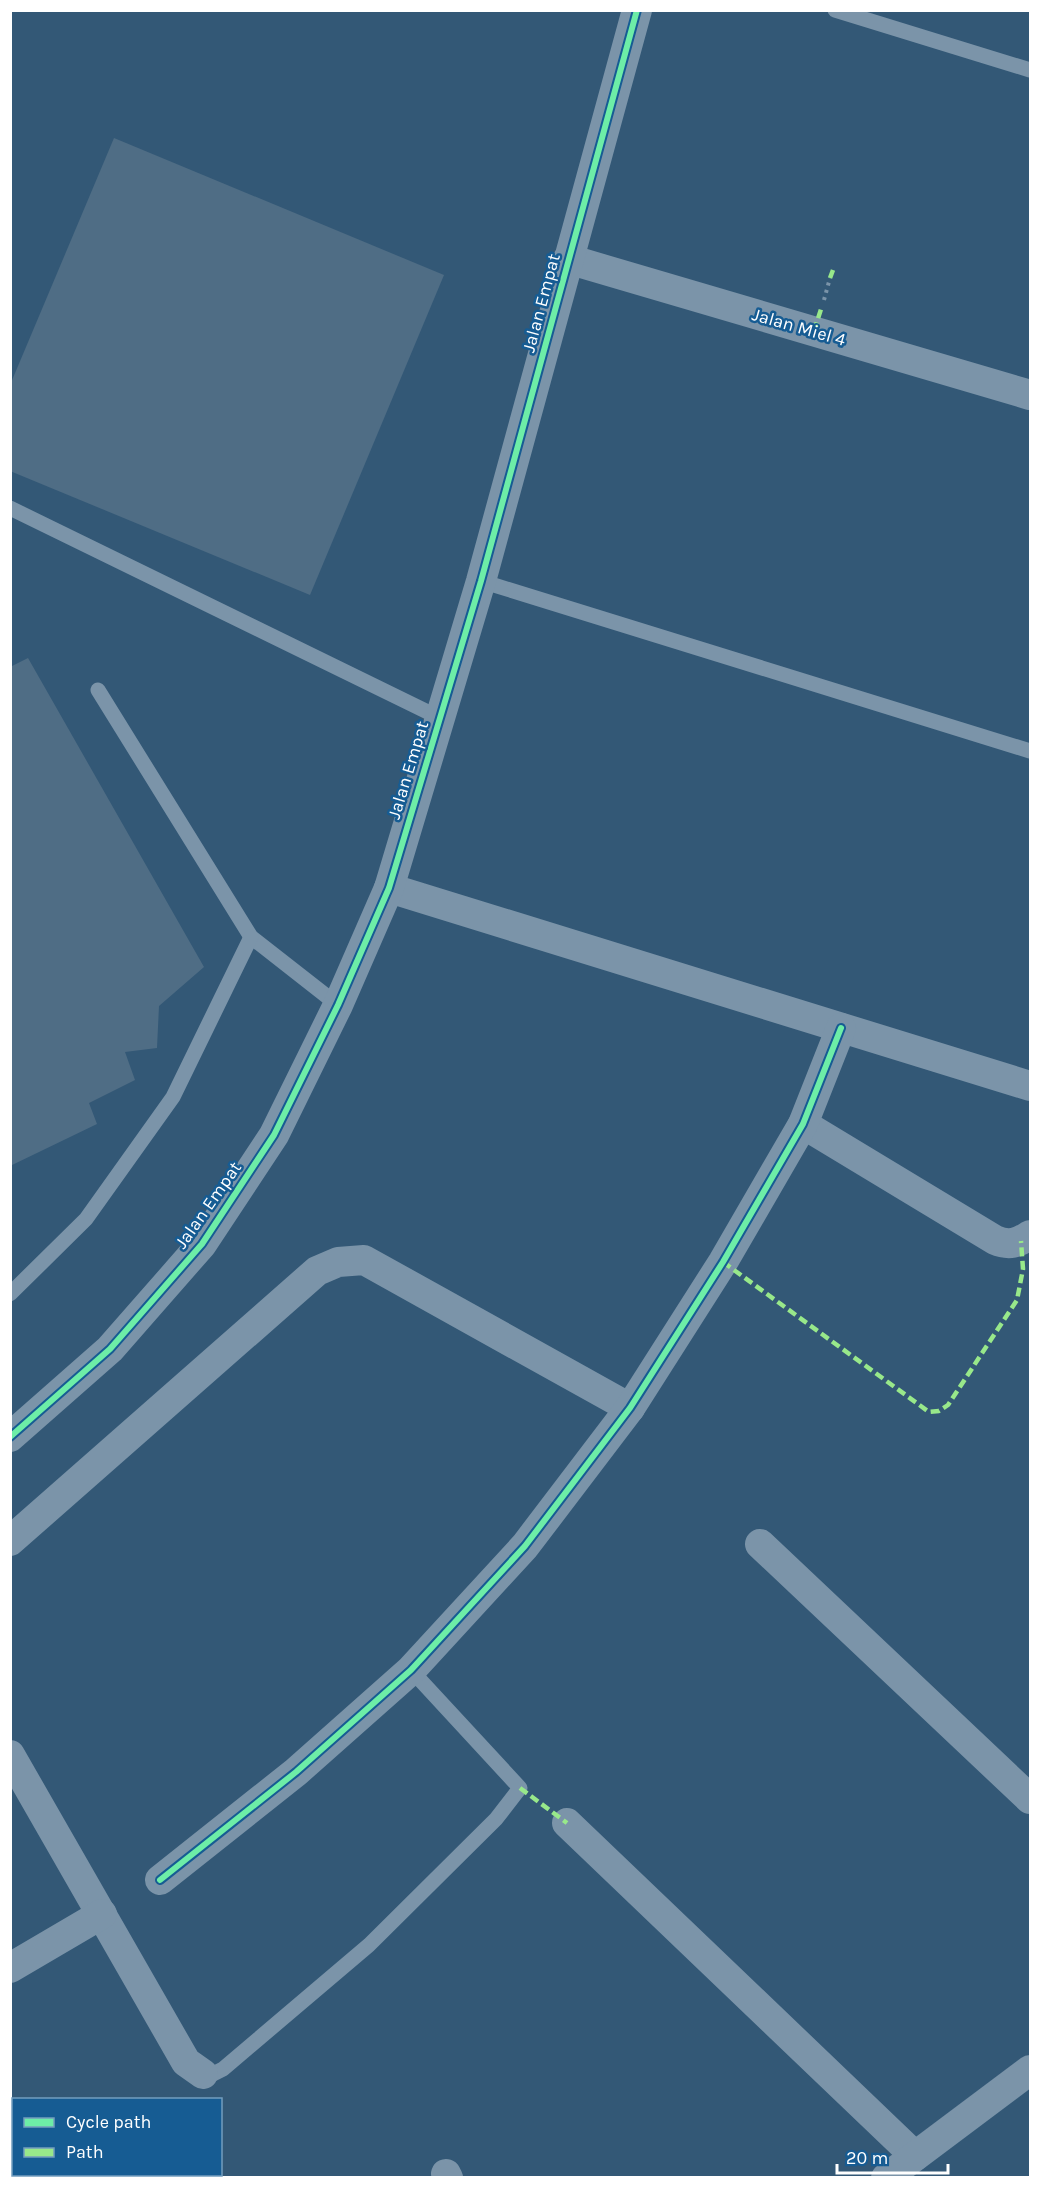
<svg xmlns="http://www.w3.org/2000/svg" width="1041" height="2188" viewBox="0 0 1041 2188" font-family="Karla,sans-serif">
  <style>
    .building { fill: #4f6d85 }
    .lines { fill: none; stroke-linecap: round; stroke-linejoin: round }
    .path { stroke: #7b94a9; stroke-width: 4; stroke-dasharray: 3 4.5; stroke-linecap: butt }
    .service { stroke: #7b94a9; stroke-width: 15 }
    .minor { stroke: #7b94a9; stroke-width: 30 }
    .quiet { stroke: #98e88a; stroke-width: 4.5; stroke-dasharray: 9 4.5; stroke-linecap: butt }
    .cycleway-casing { stroke: #165c93; stroke-width: 10 }
    .cycleway { stroke: #6deda7; stroke-width: 6 }
    .labels { text-anchor: middle; dominant-baseline: central; stroke-width: 5; stroke-linejoin: round; paint-order: stroke }
    .street-label { font-size: 18px; fill: #fff; stroke: #165c93 }
  </style>
  <rect width="100%" height="100%" fill="#335876"/>
  <!-- building -->
  <g class="building">
    <polygon points="114,138 444,275 310,595 10,471 10,385"/>
    <polygon points="28,658 204,967 159,1006 157,1048 125,1052 135,1080 89,1103 97,1124 10,1166 10,667"/>
  </g>
  <g class="lines">
    <!-- path -->
    <polyline class="path" points="824,300 830,278"/>
    <!-- service -->
    <g class="service">
      <polyline points="835,10 1030,70"/>
      <polyline points="10,508 440,718"/>
      <polyline points="481,581 1030,751"/>
      <polyline points="98,690 251,937 338,1005"/>
      <polyline points="10,1294 86,1219 173,1097 251,937"/>
      <polyline points="203,2074 213,2074 223,2069 369,1945 496,1819 520,1788 411,1670"/>
    </g>
    <!-- minor -->
    <g class="minor">
      <polyline points="568,259 1030,395"/>
      <polyline points="389,888 1030,1086"/>
      <path d="M803 1124 995 1240C1009 1246 1018 1243 1030 1235"/>
      <polyline points="10,1437 110,1349 202,1244 274,1135 338,1005 389,888 440,718 481,581 637,10"/>
      <polyline points="10,1541 317,1271 338,1262 364,1260 630,1408"/>
      <polyline points="760,1544 1030,1799"/>
      <polyline points="10,1755 186,2062 203,2074"/>
      <polyline points="567,1823 915,2156"/>
      <polyline points="160,1880 296,1772 411,1670 525,1546 630,1408 723,1262 803,1124 841,1028"/>
      <polyline points="10,1968 102,1914"/>
      <polyline points="446,2174 448,2178"/>
      <polyline points="886,2178 1030,2070"/>
    </g>
    <!-- quiet -->
    <g class="quiet">
      <polyline points="830,278 833,270"/>
      <polyline points="814,331 822,306"/>
      <polyline points="723,1262 929,1412 939,1411 948,1405 1017,1300 1023,1269 1021,1241"/>
      <polyline points="520,1788 567,1823"/>
      <polyline points="10,2128 14,2133"/>
      <polyline points="37,2174 39,2178"/>
    </g>
    <defs>
      <g id="cycleway">
        <polyline points="10,1437 110,1349 202,1244 274,1135 338,1005 389,888 440,718 481,581 637,10"/>
        <polyline points="160,1880 296,1772 411,1670 525,1546 630,1408 723,1262 803,1124 841,1028"/>
      </g>
    </defs>
    <!-- cycleway casing -->
    <use href="#cycleway" class="cycleway-casing"/>
    <!-- cycleway -->
    <use href="#cycleway" class="cycleway"/>
  </g>
  <g class="labels">
    <!-- street labels -->
    <g class="street-label">
      <text transform="translate(541 303) rotate(-75)">Jalan Empat</text>
      <text transform="translate(799 327) rotate(16)">Jalan Miel 4</text>
      <text transform="translate(408 770) rotate(-73)">Jalan Empat</text>
      <text transform="translate(208 1205) rotate(-55)">Jalan Empat</text>
    </g>
  </g>
  <!-- border -->
  <rect width="1041" height="2188" fill="none" stroke="#ffffff" stroke-width="24"/>
  <!-- legend -->
  <rect x="12" y="2098" width="210" height="78" fill="#165c93" stroke="#739dbe" stroke-width="1.5"/>
  <rect x="24" y="2118" width="30" height="9" fill="#6deda7" stroke="#739dbe" stroke-width="1.5"/>
  <text x="66" y="2128" font-size="18" fill="#ffffff">Cycle path</text>
  <rect x="24" y="2148" width="30" height="9" fill="#98e88a" stroke="#739dbe" stroke-width="1.5"/>
  <text x="66" y="2158" font-size="18" fill="#ffffff">Path</text>
  <!-- scale -->
  <path d="M837 2164v9h111v-9" fill="none" stroke="#ffffff" stroke-width="3"/>
  <text x="846" y="2164" font-size="18" fill="#ffffff" stroke="#165c93" stroke-width="4.5" paint-order="stroke">20 m</text>
</svg>
